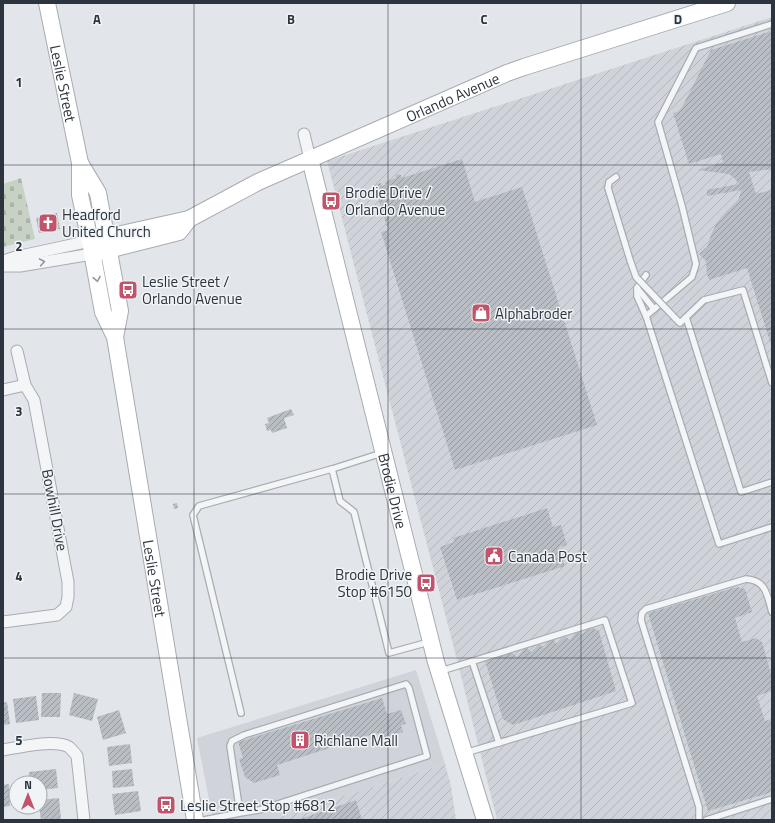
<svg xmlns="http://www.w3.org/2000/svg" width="775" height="823" viewBox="0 0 775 823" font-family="'Titillium Web',sans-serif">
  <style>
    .built { fill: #d0d4da }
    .industrial { fill: url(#industrial-furrows) }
    .cemetery { fill: url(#cemetery-stones) }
    .building { fill: url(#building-hatch) }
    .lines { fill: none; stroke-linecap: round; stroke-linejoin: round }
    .lane-casing { stroke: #a8acb3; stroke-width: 8 }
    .street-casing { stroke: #a8acb3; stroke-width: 13 }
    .secondary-casing { stroke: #a8acb3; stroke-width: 18 }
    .lane { stroke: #f4f5f7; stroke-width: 5.5 }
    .street { stroke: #f4f5f7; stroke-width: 11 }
    .secondary { stroke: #fff; stroke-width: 16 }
    .lane-bridge-casing { stroke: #a8acb3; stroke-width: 8; stroke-linecap: butt }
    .lane-bridge { stroke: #f4f5f7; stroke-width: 5.5 }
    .oneway { stroke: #90949b }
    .oneway2 { stroke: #969a9f }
    .grid { fill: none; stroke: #2c343f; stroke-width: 1; stroke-opacity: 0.55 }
    .labels { text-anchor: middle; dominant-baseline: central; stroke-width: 3; stroke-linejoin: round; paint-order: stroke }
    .street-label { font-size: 15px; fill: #2c343f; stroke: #f1f4f6 }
    .poi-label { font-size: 15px; fill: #2c343f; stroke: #f1f4f6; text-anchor: start }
    .grid-label { font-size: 13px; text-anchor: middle; font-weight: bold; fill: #2c343f; stroke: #f1f4f6; stroke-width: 3; stroke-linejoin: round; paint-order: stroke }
  </style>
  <defs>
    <pattern id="industrial-furrows" width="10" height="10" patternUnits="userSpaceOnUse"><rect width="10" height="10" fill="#d0d4da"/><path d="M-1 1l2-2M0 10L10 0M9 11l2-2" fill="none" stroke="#b3b7bc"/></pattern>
    <pattern id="cemetery-stones" width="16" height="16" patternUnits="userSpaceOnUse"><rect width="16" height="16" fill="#c8d2c4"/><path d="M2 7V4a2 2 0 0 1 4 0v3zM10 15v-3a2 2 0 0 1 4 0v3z" fill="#acb5a9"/></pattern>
    <pattern id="building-hatch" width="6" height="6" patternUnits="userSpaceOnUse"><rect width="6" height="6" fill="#b9bec5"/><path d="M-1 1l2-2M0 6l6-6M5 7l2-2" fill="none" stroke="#979ba1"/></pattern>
  </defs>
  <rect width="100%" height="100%" fill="#e2e5e9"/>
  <!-- built -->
  <polygon class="built" points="416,670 445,764 268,820 213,820 197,738"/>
  <!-- industrial -->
  <g class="industrial">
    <polygon points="772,17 772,820 497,820 456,656 327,161"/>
    <polygon points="445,764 451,786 456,820 268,820"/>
  </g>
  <!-- cemetery -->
  <polygon class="cemetery" points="21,178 35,239 3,247 3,184"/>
  <!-- building -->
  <g class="building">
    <polygon points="772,31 772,169 749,172 756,194 772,190 772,348 747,268 709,280 707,274 706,261 699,254 707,247 711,235 717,222 726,212 738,200 741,192 741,190 707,196 707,190 739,184 734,178 729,174 698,170 723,162 721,154 689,164 673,113 680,111 711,50"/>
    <polygon points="462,159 475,202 522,187 597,425 455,470 381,232 388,230 378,198 375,199 374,194 377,193 374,185 381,183 382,186 386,185 385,182 396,178 396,175 400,174 402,178"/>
    <polygon points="57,213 60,229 39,233 36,218"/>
    <polygon points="291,409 294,415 284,418 287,428 272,433 271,430 267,431 265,424 269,423 267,418"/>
    <polygon points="177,503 178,508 174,509 173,504"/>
    <polygon points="547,508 553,527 561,525 567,545 559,547 565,566 457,600 440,547 454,542 453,538"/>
    <polygon points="737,587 745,589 752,612 735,618 742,642 756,638 762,642 772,677 772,691 757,696 765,721 772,719 772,792 708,811 648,613"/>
    <polygon points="591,627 599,631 616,691 513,725 503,719 485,661 511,652 517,657 526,647 531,652 539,644 544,648 552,638 557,644 565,636 570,640 578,630 581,635"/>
    <polygon points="42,693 61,693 60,717 41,717"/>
    <polygon points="74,693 98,699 92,721 69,715"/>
    <polygon points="36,696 39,720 16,723 13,699"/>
    <polygon points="382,698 387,714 401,710 406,724 401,725 403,732 383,738 376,733 277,765 280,775 254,783 245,777 239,759 243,758 238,742"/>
    <polygon points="7,702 10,724 3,725 3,703"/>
    <polygon points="119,710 126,733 103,740 97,717"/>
    <polygon points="130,744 132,763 109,766 107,747"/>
    <polygon points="56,769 58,788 40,790 40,783 30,783 29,772"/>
    <polygon points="132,769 134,786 113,788 112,771"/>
    <polygon points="9,784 10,806 3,807 3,785"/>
    <polygon points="138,791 141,811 115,815 112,794"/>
    <polygon points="59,798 61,820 41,820 39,807 40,800"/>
    <polygon points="356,800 362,820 297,820"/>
  </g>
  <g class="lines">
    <defs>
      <g id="lane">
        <polyline points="772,24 696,48 658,122 682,206 696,264 692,277 646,316 719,544 772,527"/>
        <polyline points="608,188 609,182 616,177"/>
        <polyline points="637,288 654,309"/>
        <polyline points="646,316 637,296 637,288 646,275"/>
        <polyline points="686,317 741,492 772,482"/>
        <polyline points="675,318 680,323 704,300 743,290 772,383"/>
        <polyline points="332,469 340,501 354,512 389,653 429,642"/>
        <polyline points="472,661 499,743"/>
        <polyline points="441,671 605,620 632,703 465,753"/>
        <polyline points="241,713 193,515 199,506 332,469 382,453"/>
        <polyline points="204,820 240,813 230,746 232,741 244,735 406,684 409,688 427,756 259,810 240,813"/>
        <path d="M699 820V807L641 620 642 613 646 609 746 579C766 580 767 595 772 612"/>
        <polyline points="706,820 772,799"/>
      </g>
      <g id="street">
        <polyline points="304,134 310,159"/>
        <polyline points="3,261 16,257 90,241"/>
        <polyline points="3,266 20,266 92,254"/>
        <polyline points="3,390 25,385"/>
        <polyline points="3,622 57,615 66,607 68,597 68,582 34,400 25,385 17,351"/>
        <path d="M3 750C20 747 54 739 69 747 72 750 75 753 77 756L84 820"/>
      </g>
      <g id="secondary">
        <path id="s1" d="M47 3 80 163V195L90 241 103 312 115 337 195 820"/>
        <path id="s2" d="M310 159 436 662 485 820"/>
        <polyline points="80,163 98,193 120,311 115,337"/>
        <path id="s3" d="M90 241 189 219 258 182 507 73 524 67 727 3"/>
        <polyline points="100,252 179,232 189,219"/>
      </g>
    </defs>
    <!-- lane casing -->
    <use href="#lane" class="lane-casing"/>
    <!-- street casing -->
    <use href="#street" class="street-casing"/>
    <!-- secondary casing -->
    <use href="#secondary" class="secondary-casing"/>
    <!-- lane -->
    <use href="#lane" class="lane"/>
    <!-- street -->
    <use href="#street" class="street"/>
    <!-- secondary -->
    <use href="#secondary" class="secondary"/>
    <defs>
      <polyline id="lane-bridge" points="608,188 630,260 636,277 675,318"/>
    </defs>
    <!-- lane-bridge casing -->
    <use href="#lane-bridge" class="lane-bridge-casing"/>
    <!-- lane-bridge -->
    <use href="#lane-bridge" class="lane-bridge"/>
  </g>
  <!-- one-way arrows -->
  <defs><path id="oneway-chevron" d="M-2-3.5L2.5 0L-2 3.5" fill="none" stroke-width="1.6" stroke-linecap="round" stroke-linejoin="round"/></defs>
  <use class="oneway" href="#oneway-chevron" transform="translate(42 262) rotate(-10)"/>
  <use class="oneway2" href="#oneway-chevron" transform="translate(97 279) rotate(80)"/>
  <!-- grid -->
  <path class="grid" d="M194 3V820M388 3V820M581 3V820M3 165H772M3 329H772M3 494H772M3 658H772"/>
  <!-- icons -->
  <defs>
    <symbol id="bus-square" viewBox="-11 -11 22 22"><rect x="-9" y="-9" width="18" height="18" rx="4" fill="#c1536a" stroke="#f1f4f6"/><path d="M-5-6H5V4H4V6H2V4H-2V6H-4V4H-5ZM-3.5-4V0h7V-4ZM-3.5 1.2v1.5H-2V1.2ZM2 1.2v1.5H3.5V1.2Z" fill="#fff"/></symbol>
    <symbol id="church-square" viewBox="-11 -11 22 22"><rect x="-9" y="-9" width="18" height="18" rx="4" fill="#c1536a" stroke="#f1f4f6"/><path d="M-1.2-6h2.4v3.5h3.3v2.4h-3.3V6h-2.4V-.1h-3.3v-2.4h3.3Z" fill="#fff"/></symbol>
    <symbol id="shop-square" viewBox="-11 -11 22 22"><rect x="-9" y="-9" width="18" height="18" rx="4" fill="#c1536a" stroke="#f1f4f6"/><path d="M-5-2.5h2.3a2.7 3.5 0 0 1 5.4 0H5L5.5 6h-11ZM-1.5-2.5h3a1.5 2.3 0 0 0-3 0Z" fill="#fff"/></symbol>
    <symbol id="civic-square" viewBox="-11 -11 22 22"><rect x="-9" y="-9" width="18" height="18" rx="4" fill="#c1536a" stroke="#f1f4f6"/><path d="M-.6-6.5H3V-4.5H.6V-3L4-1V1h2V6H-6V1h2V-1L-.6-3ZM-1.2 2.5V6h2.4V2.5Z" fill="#fff"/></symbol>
    <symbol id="building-square" viewBox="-11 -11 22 22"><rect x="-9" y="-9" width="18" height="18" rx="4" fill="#c1536a" stroke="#f1f4f6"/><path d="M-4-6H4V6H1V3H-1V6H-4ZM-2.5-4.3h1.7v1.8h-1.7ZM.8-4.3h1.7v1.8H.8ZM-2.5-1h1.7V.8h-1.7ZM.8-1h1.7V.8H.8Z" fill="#fff"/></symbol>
  </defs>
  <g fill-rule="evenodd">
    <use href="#bus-square" x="320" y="190" width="22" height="22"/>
    <use href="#church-square" x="37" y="212" width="22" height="22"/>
    <use href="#bus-square" x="117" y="279" width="22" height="22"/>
    <use href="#shop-square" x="470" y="302" width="22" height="22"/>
    <use href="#civic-square" x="483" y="545" width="22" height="22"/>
    <use href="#bus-square" x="415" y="572" width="22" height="22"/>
    <use href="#building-square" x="289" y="729" width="22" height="22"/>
    <use href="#bus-square" x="155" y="794" width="22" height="22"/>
  </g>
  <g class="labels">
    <!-- street labels -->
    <g class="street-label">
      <text stroke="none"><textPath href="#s1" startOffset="82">Leslie Street</textPath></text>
      <text stroke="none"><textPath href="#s3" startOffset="392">Orlando Avenue</textPath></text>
      <text stroke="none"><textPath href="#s2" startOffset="342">Brodie Drive</textPath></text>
      <text transform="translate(55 510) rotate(79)">Bowhill Drive</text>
      <text stroke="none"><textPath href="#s1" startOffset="587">Leslie Street</textPath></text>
    </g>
    <!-- poi labels -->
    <g class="poi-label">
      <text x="345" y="192">Brodie Drive /<tspan x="345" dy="17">Orlando Avenue</tspan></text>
      <text x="62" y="214">Headford<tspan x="62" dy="17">United Church</tspan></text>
      <text x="142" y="281">Leslie Street /<tspan x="142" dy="17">Orlando Avenue</tspan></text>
      <text x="495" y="313">Alphabroder</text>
      <text x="508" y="556">Canada Post</text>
      <text x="412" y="574" text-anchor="end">Brodie Drive<tspan x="412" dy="17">Stop #6150</tspan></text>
      <text x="314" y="740">Richlane Mall</text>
      <text x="180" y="805">Leslie Street Stop #6812</text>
    </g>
  </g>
  <g class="grid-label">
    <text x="97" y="24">A</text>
    <text x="291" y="24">B</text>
    <text x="484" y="24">C</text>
    <text x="678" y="24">D</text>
    <text x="19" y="87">1</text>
    <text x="19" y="251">2</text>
    <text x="19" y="416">3</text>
    <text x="19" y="581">4</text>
    <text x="19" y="745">5</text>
  </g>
  <!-- border -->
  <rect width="775" height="823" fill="none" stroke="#2c343f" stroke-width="8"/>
  <!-- north arrow -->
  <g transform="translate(28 795)"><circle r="19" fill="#f1f4f6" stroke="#a2a7ad"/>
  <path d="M0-3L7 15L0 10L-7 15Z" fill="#c1536a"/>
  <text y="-6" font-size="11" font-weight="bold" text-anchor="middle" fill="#2c343f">N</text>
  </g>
</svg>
